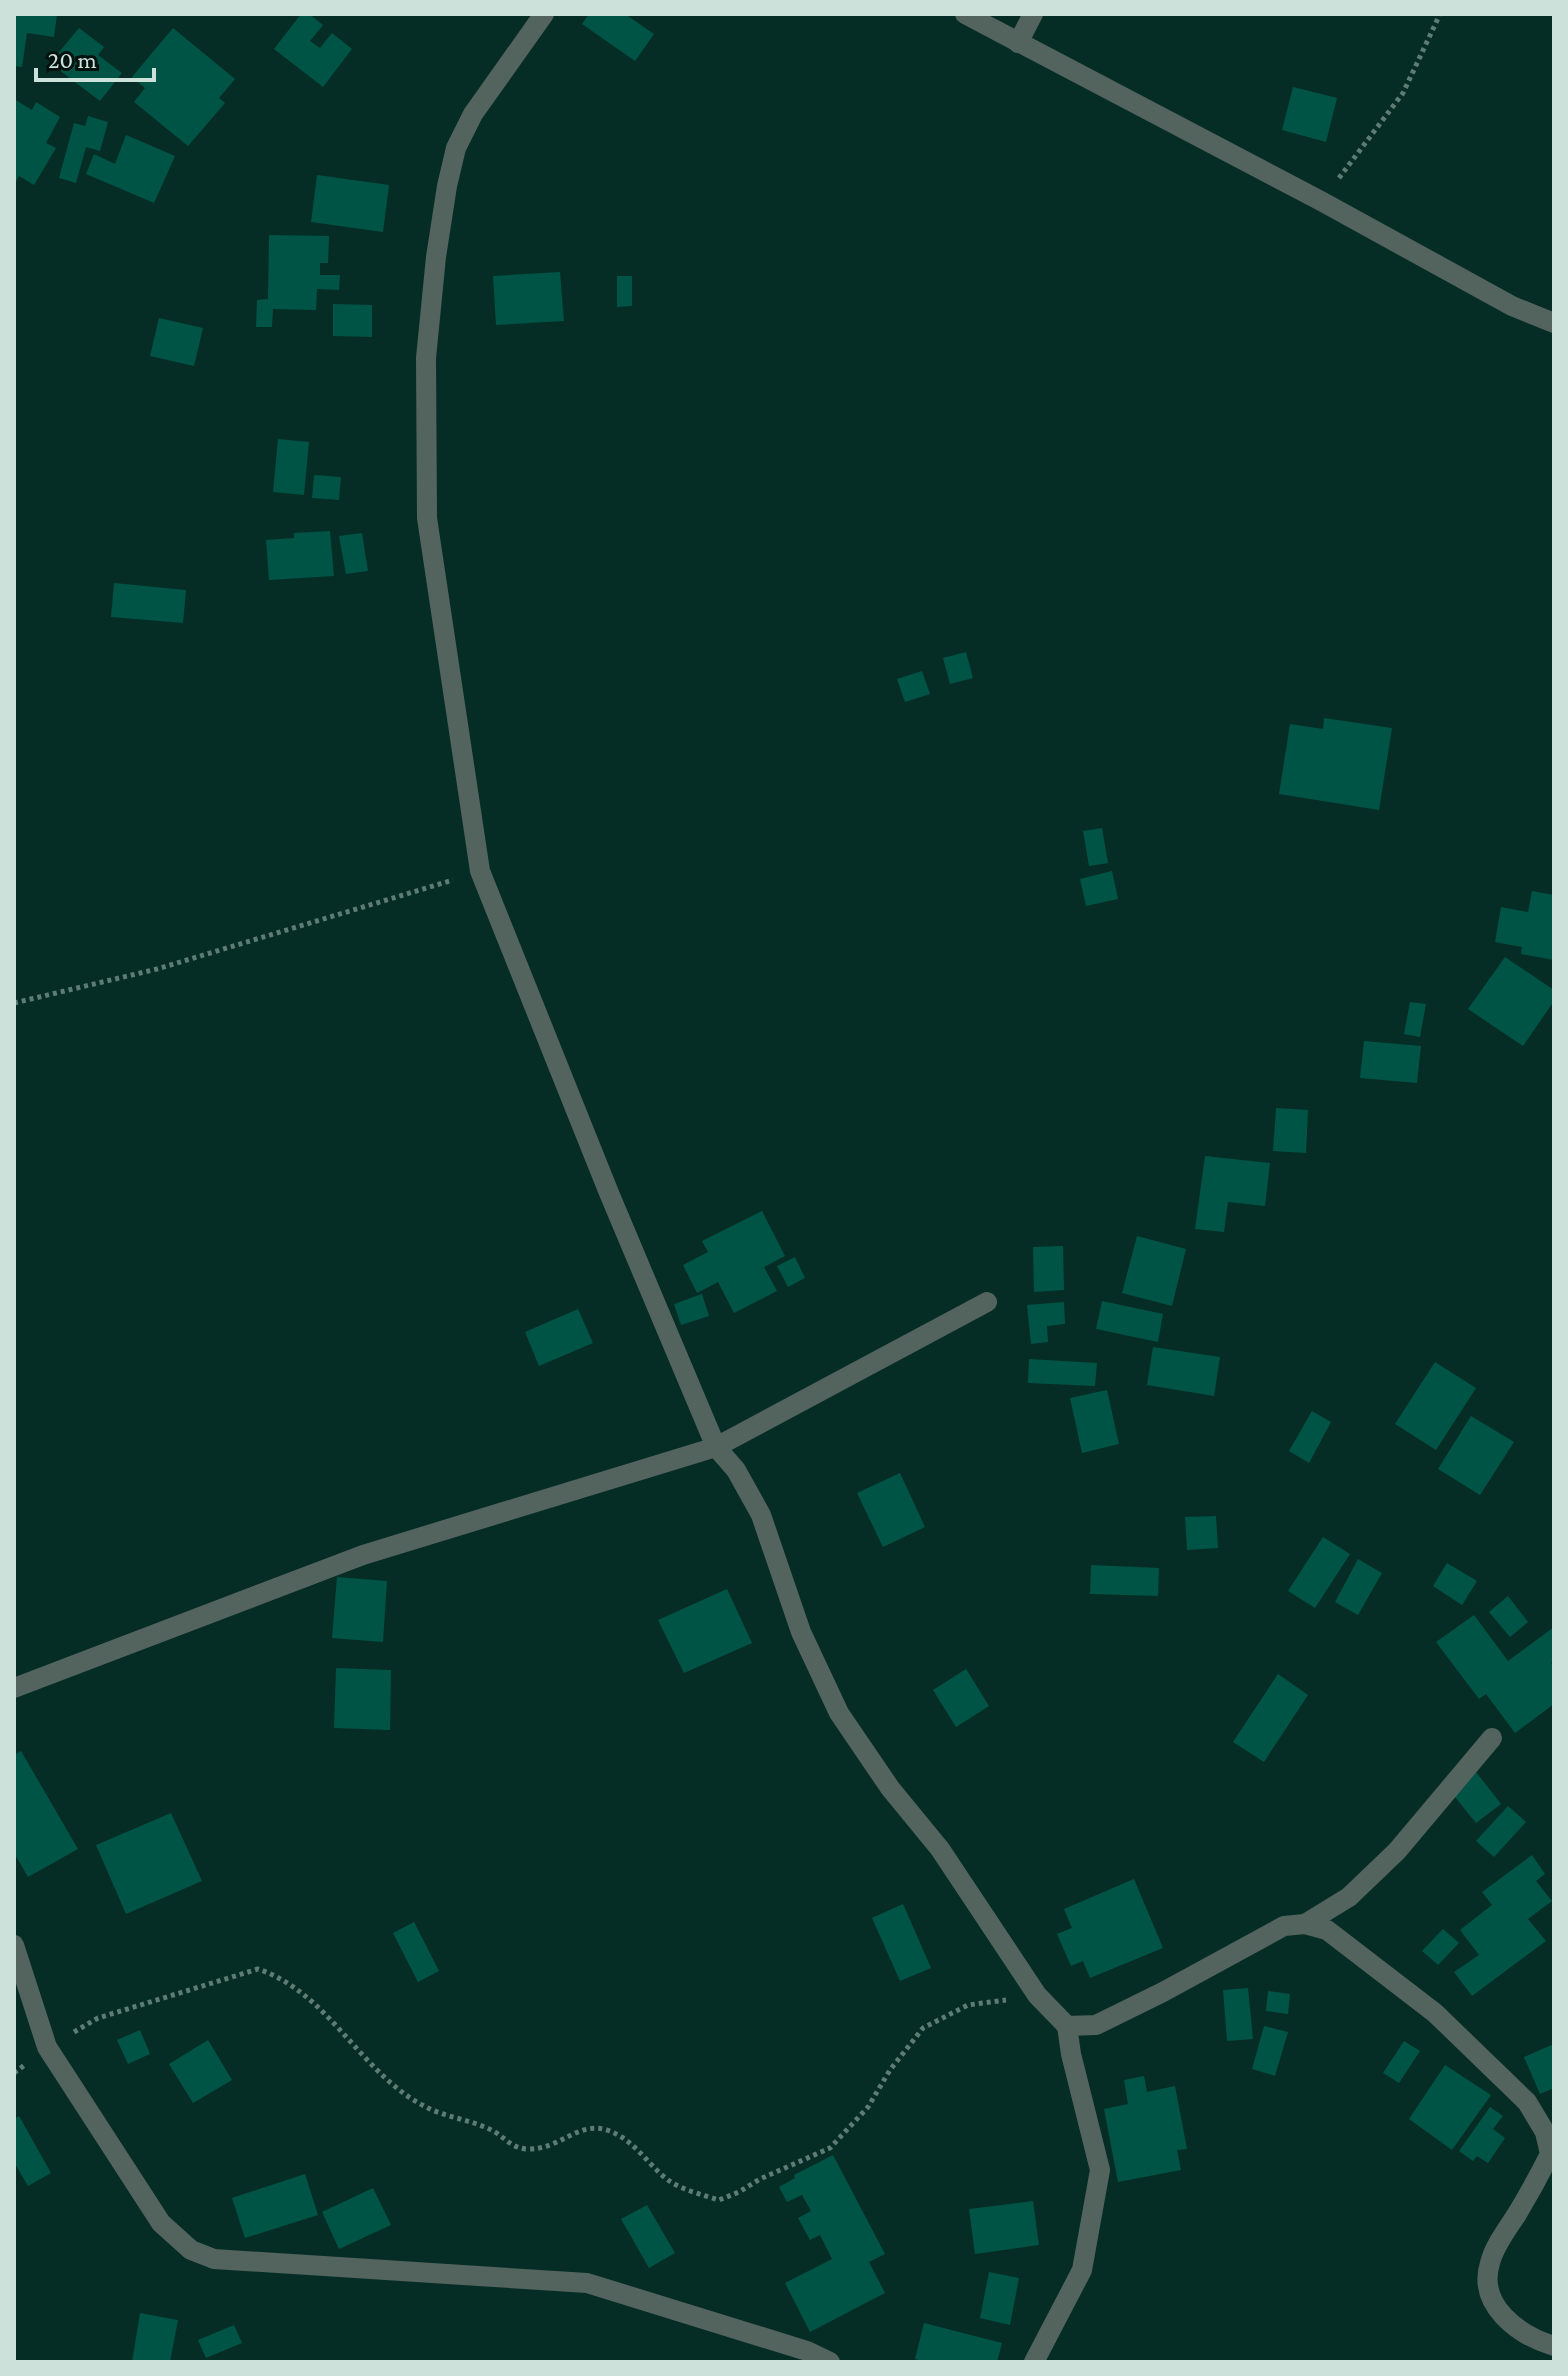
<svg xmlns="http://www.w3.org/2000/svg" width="1568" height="2376" viewBox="0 0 1568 2376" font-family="'Crimson Pro',serif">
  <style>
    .building { fill: #005446 }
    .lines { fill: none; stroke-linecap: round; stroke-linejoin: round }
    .path { stroke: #5d7c74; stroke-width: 5; stroke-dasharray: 4 4; stroke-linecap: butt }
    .minor { stroke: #53635e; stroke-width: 20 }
  </style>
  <rect width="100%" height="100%" fill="#062d25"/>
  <!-- building -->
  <g class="building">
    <polygon points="14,14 57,14 54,37 27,33 22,67 14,66"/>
    <polygon points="301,14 309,14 323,25 310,41 320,48 332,33 352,49 323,87 274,49"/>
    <polygon points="589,14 625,14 654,34 635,61 582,24"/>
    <polygon points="79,28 104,47 98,55 122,73 100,101 50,63"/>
    <polygon points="173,28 235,79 219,98 225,103 188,146 134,102 145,88 132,77"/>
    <polygon points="1293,87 1337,98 1326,142 1282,130"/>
    <polygon points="14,99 32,110 36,102 60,117 46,143 56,148 34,185 19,176 14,185"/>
    <polygon points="88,116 108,122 100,151 86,147 76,183 59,178 74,123 85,126"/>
    <polygon points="126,135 175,156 154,203 86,174 94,154 115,164"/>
    <polygon points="317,175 389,185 383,232 311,222"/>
    <polygon points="269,235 329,236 328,263 320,263 320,275 340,275 339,290 317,289 316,310 273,309 272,327 256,327 257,300 268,299"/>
    <polygon points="560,272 564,321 496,325 493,276"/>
    <polygon points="617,276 632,276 632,306 617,307"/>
    <polygon points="333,304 372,305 372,337 333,336"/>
    <polygon points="159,318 203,328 194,366 150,356"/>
    <polygon points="278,439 309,442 304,495 273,492"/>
    <polygon points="314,475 341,477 339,500 312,498"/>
    <polygon points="330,531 334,576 269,580 266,540 294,538 294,533"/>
    <polygon points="362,533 368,571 346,574 339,536"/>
    <polygon points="114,583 186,590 183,623 111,617"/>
    <polygon points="966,652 973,678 950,684 943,658"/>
    <polygon points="922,671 930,694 905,702 897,679"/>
    <polygon points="1324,718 1392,728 1379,810 1279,794 1290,724 1323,729"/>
    <polygon points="1102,828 1108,863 1089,866 1083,831"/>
    <polygon points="1112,871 1118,899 1086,906 1080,879"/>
    <polygon points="1532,891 1554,895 1554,960 1521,954 1522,947 1495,942 1501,907 1528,912"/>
    <polygon points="1505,957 1554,990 1554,1001 1523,1046 1468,1009"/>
    <polygon points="1410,1002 1426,1004 1420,1037 1404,1034"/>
    <polygon points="1364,1041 1421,1046 1417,1083 1360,1078"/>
    <polygon points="1276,1108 1308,1110 1306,1153 1273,1151"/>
    <polygon points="1205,1156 1270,1163 1265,1206 1228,1202 1224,1232 1195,1229"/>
    <polygon points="762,1211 785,1256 764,1267 777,1291 734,1313 718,1282 697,1293 683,1265 708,1252 702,1241"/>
    <polygon points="1137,1236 1186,1249 1172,1306 1122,1293"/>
    <polygon points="1063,1246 1064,1290 1034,1292 1033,1247"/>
    <polygon points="795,1257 805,1278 788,1287 777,1266"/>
    <polygon points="702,1294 709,1316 681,1325 674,1304"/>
    <polygon points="1102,1301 1163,1314 1158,1342 1096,1329"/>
    <polygon points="1064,1302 1065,1324 1047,1326 1048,1342 1031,1344 1027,1305"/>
    <polygon points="578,1309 593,1343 539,1366 525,1332"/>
    <polygon points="1153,1347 1220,1357 1214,1396 1147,1385"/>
    <polygon points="1029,1359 1097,1363 1095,1386 1028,1383"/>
    <polygon points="1435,1362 1476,1388 1436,1450 1395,1424"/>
    <polygon points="1107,1390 1119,1444 1082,1453 1070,1398"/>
    <polygon points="1312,1411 1331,1422 1309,1463 1289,1451"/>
    <polygon points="1471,1416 1514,1442 1480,1495 1438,1469"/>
    <polygon points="900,1473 925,1527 883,1547 857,1493"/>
    <polygon points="1216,1516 1218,1548 1187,1550 1185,1517"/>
    <polygon points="1323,1537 1350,1554 1315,1608 1288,1591"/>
    <polygon points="1358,1559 1382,1573 1358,1615 1335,1602"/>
    <polygon points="1447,1563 1477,1581 1462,1605 1433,1586"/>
    <polygon points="1091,1565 1159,1568 1158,1596 1090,1594"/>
    <polygon points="337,1577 387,1581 383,1642 332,1638"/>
    <polygon points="727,1589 752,1643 684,1673 658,1620"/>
    <polygon points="1508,1596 1528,1622 1510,1637 1489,1612"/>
    <polygon points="1474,1615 1508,1661 1554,1627 1554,1661 1551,1663 1554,1666 1554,1704 1515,1733 1486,1694 1479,1699 1436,1642"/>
    <polygon points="336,1668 391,1670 390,1730 334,1728"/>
    <polygon points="966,1669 989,1706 956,1727 933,1690"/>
    <polygon points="1278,1674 1308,1695 1264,1762 1233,1742"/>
    <polygon points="21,1751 78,1849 28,1877 14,1853 14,1755"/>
    <polygon points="1476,1772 1501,1804 1476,1823 1451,1792"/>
    <polygon points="1508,1806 1526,1822 1494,1857 1476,1841"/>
    <polygon points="171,1813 202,1881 126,1914 96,1845"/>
    <polygon points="1532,1855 1545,1874 1536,1881 1552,1901 1528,1919 1546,1941 1472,1996 1454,1972 1479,1955 1460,1930 1492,1905 1482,1892"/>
    <polygon points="1134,1879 1163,1948 1090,1978 1083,1961 1071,1966 1057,1934 1072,1928 1064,1909"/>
    <polygon points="903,1904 931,1968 900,1981 872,1918"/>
    <polygon points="414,1922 439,1971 418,1982 393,1933"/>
    <polygon points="1443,1929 1459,1943 1438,1965 1422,1951"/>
    <polygon points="1248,1988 1253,2039 1227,2041 1223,1990"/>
    <polygon points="1268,1991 1290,1994 1288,2014 1266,2011"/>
    <polygon points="1264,2026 1288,2032 1275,2076 1252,2069"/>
    <polygon points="140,2030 150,2054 128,2064 117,2040"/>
    <polygon points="208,2040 232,2080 193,2103 169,2064"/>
    <polygon points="1404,2041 1420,2051 1399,2083 1383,2073"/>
    <polygon points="1554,2044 1554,2088 1540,2094 1524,2057"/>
    <polygon points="1445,2065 1491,2095 1452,2150 1409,2119"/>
    <polygon points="1144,2076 1147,2092 1175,2086 1187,2149 1177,2150 1181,2170 1118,2182 1104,2109 1128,2104 1124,2080"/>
    <polygon points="1490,2107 1503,2116 1493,2129 1505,2138 1488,2163 1477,2156 1473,2161 1459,2151"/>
    <polygon points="19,2116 51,2173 28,2186 14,2162 14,2119"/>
    <polygon points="833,2155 885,2254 869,2262 885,2293 810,2332 785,2283 832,2259 820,2235 810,2240 798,2218 811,2211 802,2195 787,2202 779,2187 795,2178 794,2175"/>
    <polygon points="305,2174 318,2215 245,2238 232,2198"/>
    <polygon points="373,2188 391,2225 339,2249 322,2212"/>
    <polygon points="1033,2201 1039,2245 975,2254 969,2209"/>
    <polygon points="647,2205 675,2253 649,2268 621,2219"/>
    <polygon points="989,2272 1019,2278 1010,2325 980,2318"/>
    <polygon points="140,2313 178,2320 170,2362 132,2362"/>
    <polygon points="924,2323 1002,2343 997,2362 926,2362 915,2359"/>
    <polygon points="234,2325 242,2343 206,2358 198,2340"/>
  </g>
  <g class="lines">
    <!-- path -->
    <g class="path">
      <polyline points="1339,178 1403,93 1440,14"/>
      <polyline points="14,1003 157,969 453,880"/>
      <path d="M74 2032 98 2018 258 1969C330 1993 360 2074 426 2107 447 2118 474 2120 495 2132 506 2139 512 2148 527 2149 560 2150 577 2121 607 2130 634 2139 647 2164 668 2180 682 2190 703 2195 719 2200L739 2192 760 2179 830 2148 868 2107 890 2070 923 2028 968 2005 1006 2000"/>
      <polyline points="14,2073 26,2064"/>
    </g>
    <!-- minor -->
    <g class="minor">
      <polyline points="544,14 473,114 456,148 447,186 436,257 426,358 427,518 480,871 609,1193 716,1447 987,1302"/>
      <polyline points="965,14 1321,201 1512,306 1554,323"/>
      <polyline points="1018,43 1033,14"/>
      <path d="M14 1688 363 1555 716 1447 736 1470 761 1515 801 1632 839 1713 890 1788 940 1849 1037 1995 1067 2026 1096 2025 1163 1992 1284 1926 1305 1924 1327 1930 1435 2013 1527 2102 1545 2132 1550 2154C1540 2174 1529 2194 1517 2214 1508 2228 1494 2246 1490 2263 1477 2305 1518 2335 1554 2346"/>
      <polyline points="1305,1924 1349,1897 1397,1851 1492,1738"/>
      <polyline points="14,1945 47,2047 161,2223 191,2250 214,2259 587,2283 807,2351 830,2362"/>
      <polyline points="1034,2362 1082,2270 1100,2170 1071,2054 1067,2026"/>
    </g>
  </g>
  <!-- border -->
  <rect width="1568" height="2376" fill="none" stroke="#cde1db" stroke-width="32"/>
  <!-- scale -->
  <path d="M36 68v12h118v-12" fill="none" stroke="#cde1db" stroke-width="4"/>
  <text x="48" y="68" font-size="24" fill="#cde1db" stroke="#04120f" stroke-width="6" paint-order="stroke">20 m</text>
</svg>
